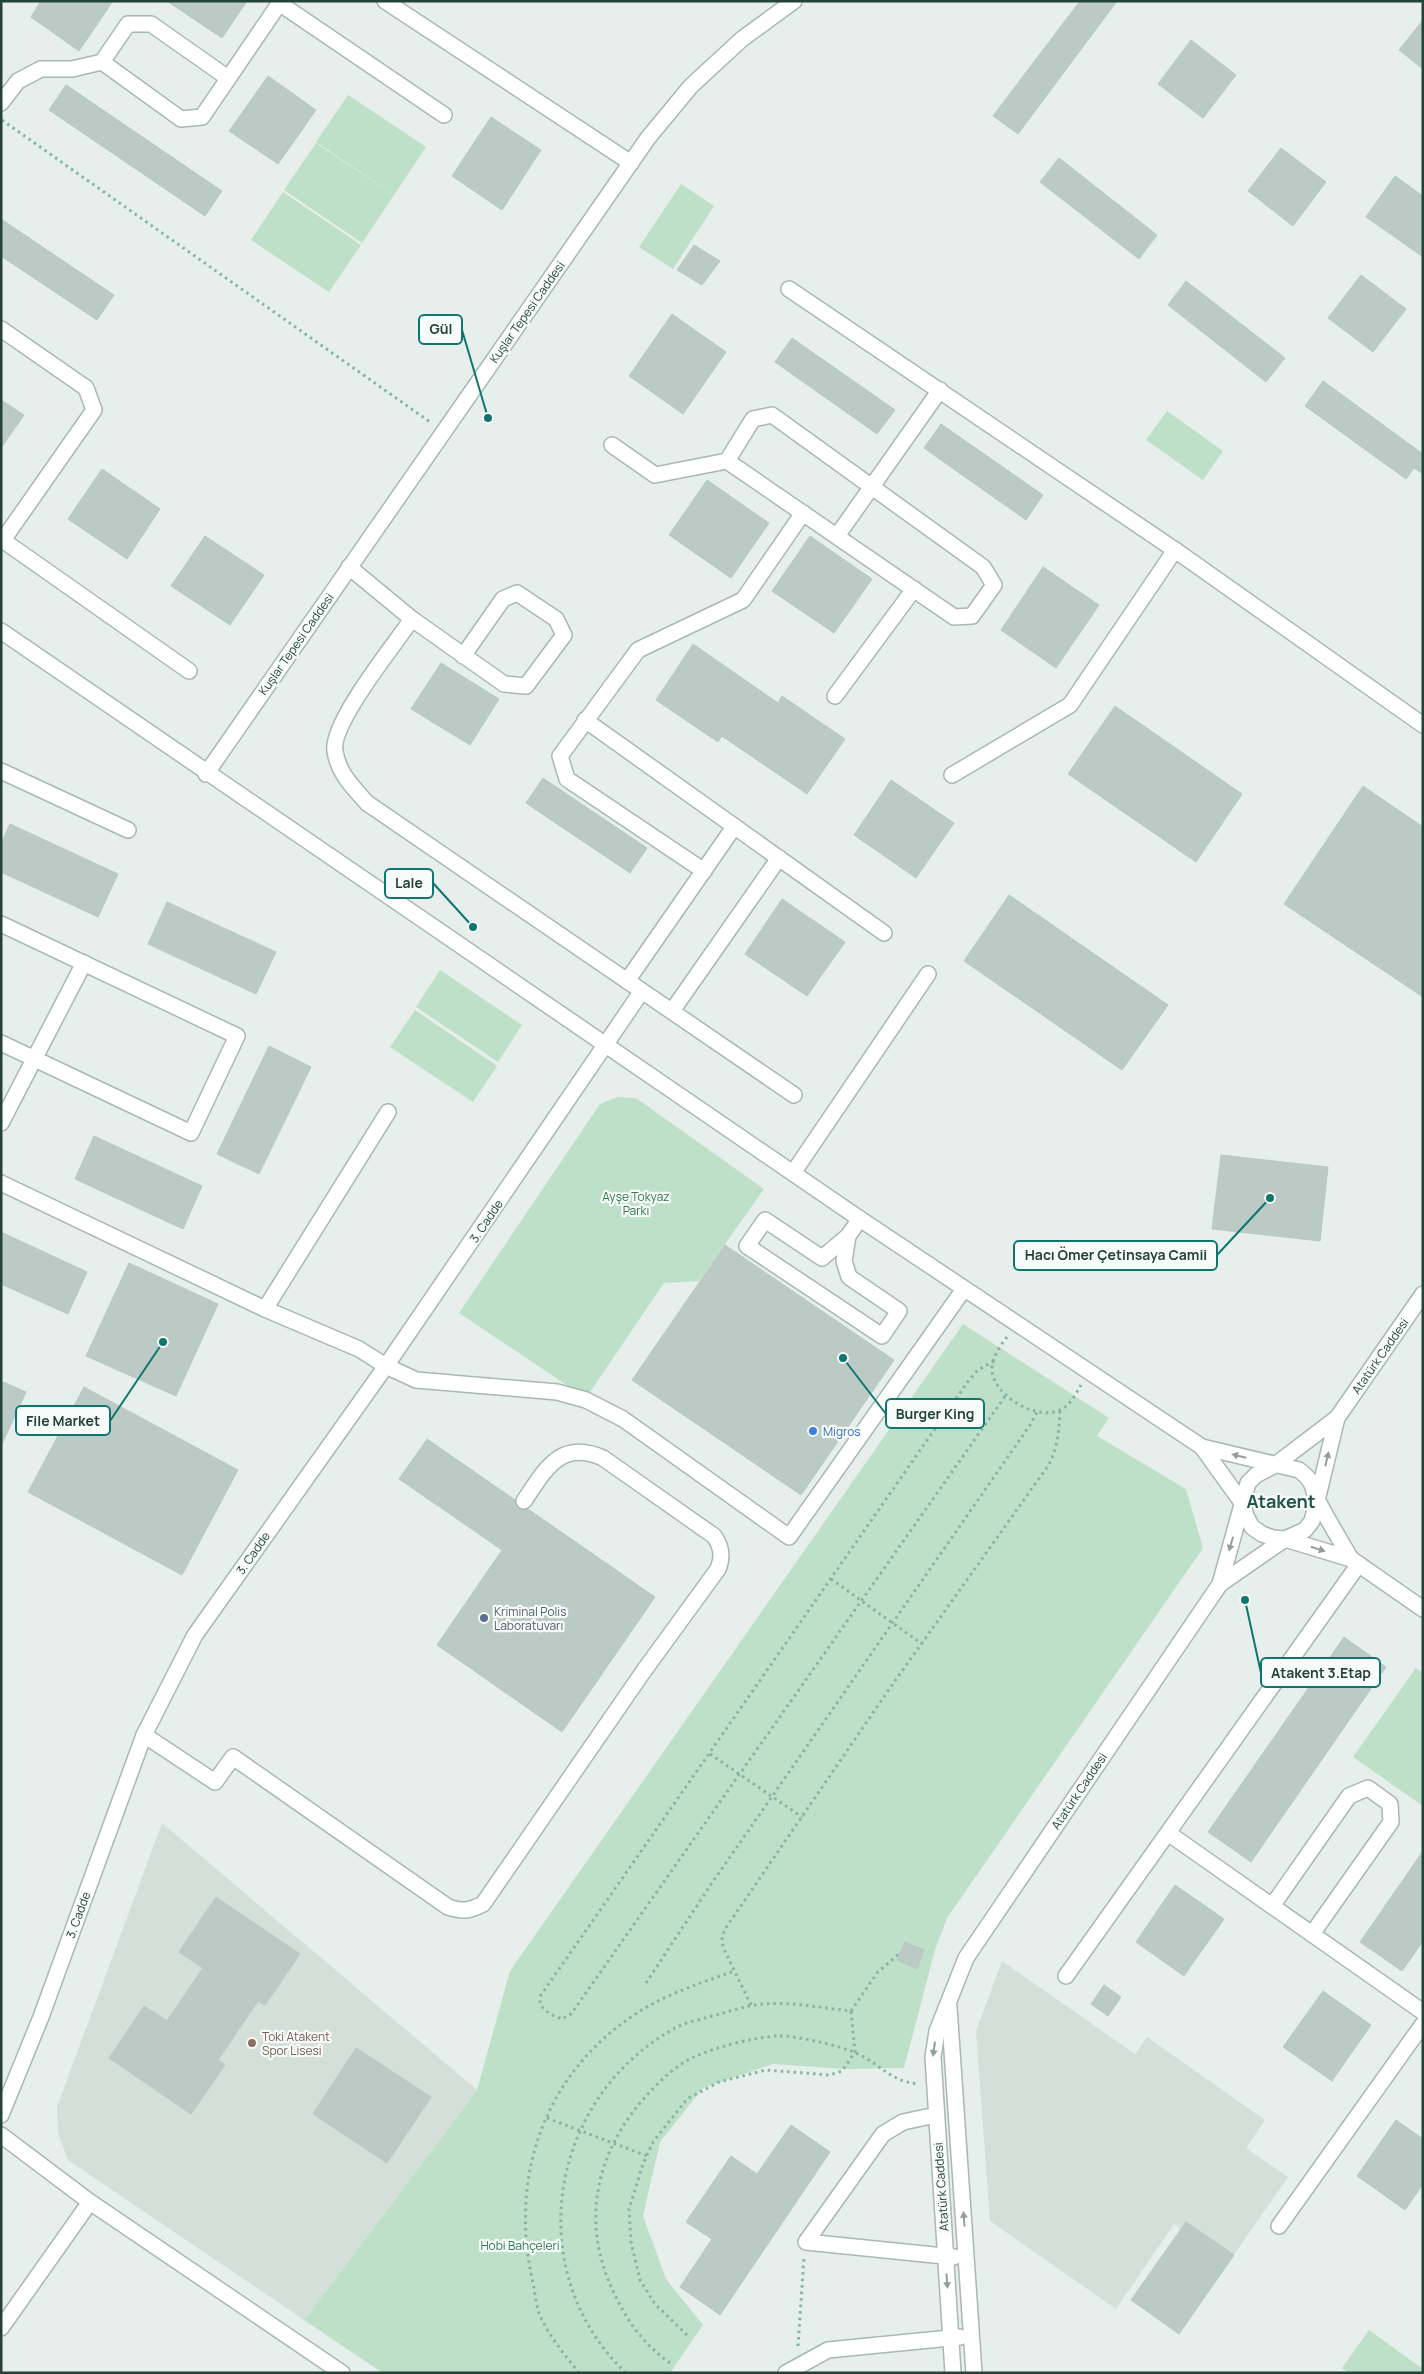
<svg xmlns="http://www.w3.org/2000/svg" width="1424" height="2374" viewBox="0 0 1424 2374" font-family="Manrope,sans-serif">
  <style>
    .built { fill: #d4dfda }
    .green { fill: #bfe0c8 }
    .building { fill: #bbcac4; stroke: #b8c9c2 }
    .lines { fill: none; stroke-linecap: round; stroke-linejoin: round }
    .minor-casing { stroke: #a8b8b2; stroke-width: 18 }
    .path { stroke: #86b3a5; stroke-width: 3; stroke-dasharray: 2.5 4; stroke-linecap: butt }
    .minor { stroke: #fff; stroke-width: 15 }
    .oneway { fill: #92a09c }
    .shop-dot { fill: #3f7fe0; stroke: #f7fbf9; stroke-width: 2 }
    .service-dot { fill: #5c6f8a; stroke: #f7fbf9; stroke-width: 2 }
    .education-dot { fill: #8d6e63; stroke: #f7fbf9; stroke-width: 2 }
    .labels { text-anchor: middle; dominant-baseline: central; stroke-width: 4.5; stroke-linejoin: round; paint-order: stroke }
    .street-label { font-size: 12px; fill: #24423a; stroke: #f7fbf9 }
    .park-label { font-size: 12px; fill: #2d7a4b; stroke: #f7fbf9 }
    .shop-label { font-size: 12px; fill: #366cbe; stroke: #f7fbf9; text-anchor: start }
    .service-label { font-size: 12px; fill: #4e5e75; stroke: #f7fbf9; text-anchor: start }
    .education-label { font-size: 12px; fill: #785e54; stroke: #f7fbf9; text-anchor: start }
    .district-label { font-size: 18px; font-weight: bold; fill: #1f5548; stroke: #f7fbf9 }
    .leader { fill: none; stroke: #0f766e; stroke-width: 2 }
    .callout-dot { fill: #0f766e; stroke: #f7fbf9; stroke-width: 2 }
    .callout { fill: #f7fbf9; stroke: #0f766e; stroke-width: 2 }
    .callout-label { font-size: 14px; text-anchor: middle; font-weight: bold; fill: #24423a }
  </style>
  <rect width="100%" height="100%" fill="#e6efeb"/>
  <!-- built -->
  <g class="built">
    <polygon points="162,1823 477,2090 304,2320 68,2160 58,2133 57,2107"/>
    <polygon points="1002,1961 1135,2054 1147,2037 1265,2120 1246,2148 1288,2177 1229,2262 1174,2224 1116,2309 990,2221 976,2031"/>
  </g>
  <!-- green -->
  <g class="green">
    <polygon points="348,95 426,147 394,195 316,142"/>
    <polygon points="316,143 394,195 362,243 284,190"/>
    <polygon points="681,184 714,206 673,269 639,247"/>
    <polygon points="283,192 361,245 329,292 251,240"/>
    <polygon points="1167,411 1223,451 1203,480 1146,440"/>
    <polygon points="440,970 522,1025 498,1062 416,1007"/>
    <polygon points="415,1010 497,1066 473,1102 390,1047"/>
    <polygon points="617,1097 636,1098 764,1189 699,1281 664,1283 586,1398 459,1313 600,1104"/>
    <polygon points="963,1324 1109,1418 1097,1436 1186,1489 1203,1548 947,1918 935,1950 904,2068 845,2069 773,2064 703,2088 660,2142 643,2216 666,2279 703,2325 670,2373 383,2373 304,2320 477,2090 510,1971"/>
    <polygon points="1416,1668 1423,1673 1423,1806 1353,1757"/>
    <polygon points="1369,2330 1423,2369 1423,2373 1349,2373 1342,2368"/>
  </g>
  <!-- building -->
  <g class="building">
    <polygon points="41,1 113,1 79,51 31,17"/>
    <polygon points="167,1 247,1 222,38"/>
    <polygon points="1080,1 1117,1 1018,134 993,116"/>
    <polygon points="1423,20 1423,69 1399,50"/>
    <polygon points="1191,40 1236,75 1203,118 1158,84"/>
    <polygon points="268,76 316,110 278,164 229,131"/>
    <polygon points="66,85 222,191 205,216 49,110"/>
    <polygon points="491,117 541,150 502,210 452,176"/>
    <polygon points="1281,148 1326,182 1293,226 1248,191"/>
    <polygon points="1059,158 1157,235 1139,259 1040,182"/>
    <polygon points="1395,176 1423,196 1423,257 1366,217"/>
    <polygon points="1,219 114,295 97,320 1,256"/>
    <polygon points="694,245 720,261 702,285 677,270"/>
    <polygon points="1361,275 1406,309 1373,352 1328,318"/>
    <polygon points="1186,281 1285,358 1266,382 1168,305"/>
    <polygon points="672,314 726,352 683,414 629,376"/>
    <polygon points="792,338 895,410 877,434 775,362"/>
    <polygon points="1323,381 1423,454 1423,474 1414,468 1406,479 1305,406"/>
    <polygon points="1,400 24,415 1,448"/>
    <polygon points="941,424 1043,495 1026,520 924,448"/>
    <polygon points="102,469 160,509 127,559 68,519"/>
    <polygon points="707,480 769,523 731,578 669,535"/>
    <polygon points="205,536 264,575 230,625 171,586"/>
    <polygon points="810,536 872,579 834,633 772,591"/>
    <polygon points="1043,567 1099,605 1056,668 1001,630"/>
    <polygon points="693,644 778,703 782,696 845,739 807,794 722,736 718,742 656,700"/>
    <polygon points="441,663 499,699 470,745 411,709"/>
    <polygon points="1115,706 1242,794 1196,862 1068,774"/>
    <polygon points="543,778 647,848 630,873 526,803"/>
    <polygon points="891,780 954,823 916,878 854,835"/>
    <polygon points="1363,786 1423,827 1423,997 1284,904"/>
    <polygon points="10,824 118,874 98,917 1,872 1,844"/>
    <polygon points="1009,895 1168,1005 1122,1070 964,961"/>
    <polygon points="782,899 845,942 807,996 745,954"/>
    <polygon points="167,902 276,952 256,994 148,944"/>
    <polygon points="269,1046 311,1067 259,1174 217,1154"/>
    <polygon points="94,1136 202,1186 183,1229 75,1179"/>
    <polygon points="1221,1155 1328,1167 1320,1241 1212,1229"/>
    <polygon points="1,1232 87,1272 68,1314 1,1284"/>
    <polygon points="725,1245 894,1360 801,1495 632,1380"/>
    <polygon points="129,1263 218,1304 176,1396 86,1356"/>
    <polygon points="1,1381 26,1392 1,1446"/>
    <polygon points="84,1387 238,1470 182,1575 28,1492"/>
    <polygon points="427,1439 515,1500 518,1508 528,1509 655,1597 562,1732 437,1645 502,1550 399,1479"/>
    <polygon points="1344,1637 1386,1667 1251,1862 1208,1832"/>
    <polygon points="1423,1851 1423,1941 1402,1971 1360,1942"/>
    <polygon points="1175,1885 1224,1919 1184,1976 1136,1942"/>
    <polygon points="216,1897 300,1954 265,2005 258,2001 218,2060 225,2065 191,2114 109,2058 144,2006 167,2021 203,1968 179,1952"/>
    <polygon points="905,1942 924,1950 917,1969 897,1960"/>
    <polygon points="1104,1985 1121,1997 1108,2016 1091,2004"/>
    <polygon points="1323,1991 1371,2025 1332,2081 1283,2047"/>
    <polygon points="356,2048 431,2097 387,2163 313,2114"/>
    <polygon points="1396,2120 1423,2139 1423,2184 1405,2210 1357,2176"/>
    <polygon points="791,2125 830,2152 720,2315 680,2287 712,2239 686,2222 731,2156 757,2174"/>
    <polygon points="1186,2222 1234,2255 1179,2334 1131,2300"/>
  </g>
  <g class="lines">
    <defs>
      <g id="minor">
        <polyline points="385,1 631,163"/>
        <polyline points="279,3 444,115"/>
        <polyline points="228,78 151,24 128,24 102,62 181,119 202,117 281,1"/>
        <polyline points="1,103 18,81 41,69 72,69 102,62"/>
        <polyline points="789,289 1175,550 1423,725"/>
        <polyline points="1,329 86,388 94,410 3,540"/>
        <polyline points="612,445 655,475 727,461 954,617 972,616 994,585 983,567 772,415 753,419 727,461"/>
        <polyline points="837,536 940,390"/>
        <polyline points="1,539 189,671"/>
        <polyline points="349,567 412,619 504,684 526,686 564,635 556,619 517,593 503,599 463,656"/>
        <path d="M412 619C395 644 330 724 335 751 338 773 353 787 367 803L794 1095"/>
        <path d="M1 631 860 1219 1202 1447 1299 1470C1317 1484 1310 1487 1319 1503 1329 1522 1340 1540 1351 1559"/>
        <polyline points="835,696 914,589"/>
        <polyline points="585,720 884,933"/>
        <polyline points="1,771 128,830"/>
        <polyline points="206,774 648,138 691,86 742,39 794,1"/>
        <polyline points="952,775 1070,705 1175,550"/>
        <polyline points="704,871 567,779 560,756 638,650 743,600 803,513"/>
        <polyline points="1,924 237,1036 191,1133 1,1043"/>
        <polyline points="627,981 734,827"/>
        <polyline points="672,1011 779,858"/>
        <polyline points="1,1123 84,963"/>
        <polyline points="793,1173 928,974"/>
        <polyline points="1,1183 265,1309 359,1349 386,1366 416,1380 557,1392 586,1400 623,1419 789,1537 964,1289"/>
        <polyline points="848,1236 844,1261 849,1277 899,1311 882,1336 747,1246 765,1220 822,1258 848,1236 860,1219"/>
        <polyline points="265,1309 388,1112"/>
        <polyline points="1202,1447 1243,1504 1246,1516 1252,1527 1262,1534 1273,1538 1285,1539 1351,1559 1423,1609"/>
        <polyline points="1220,1584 1285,1539 1305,1530 1312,1521 1337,1418"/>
        <path d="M144 1735 215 1782 233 1757 448 1907C463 1912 469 1911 483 1904L643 1672 718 1569C723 1557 722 1547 714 1536L603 1458C560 1439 545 1470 524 1501"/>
        <polyline points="1168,1833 1423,2012"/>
        <polyline points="1272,1906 1349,1796 1368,1788 1390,1804 1391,1822 1312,1934"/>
        <polyline points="1066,1976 1359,1564"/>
        <polyline points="949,2007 974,2373"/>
        <polyline points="1,2115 41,2017 144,1735 195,1635 386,1366 642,991"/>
        <polyline points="936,2115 903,2122 883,2134 806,2242 954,2257"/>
        <polyline points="1,2135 90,2202 342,2373"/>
        <polyline points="1279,2226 1423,2024"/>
        <polyline points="1,2328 90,2202"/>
        <polyline points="786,2373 828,2350 960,2337"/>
        <polyline points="953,2373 933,2057 937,2031 966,1958 1220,1584 1248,1483 1256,1475 1275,1465 1337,1418 1423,1294"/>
      </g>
    </defs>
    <!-- minor casing -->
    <use href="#minor" class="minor-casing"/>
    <!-- path -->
    <g class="path">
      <polyline points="2,120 430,422"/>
      <path d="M1007 1337C1000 1346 993 1356 992 1368 991 1395 1039 1423 1062 1409 1071 1404 1076 1393 1081 1385"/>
      <path d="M994 1361 978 1370 969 1380 541 1995C536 2008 551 2015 562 2019L571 2014 1006 1395"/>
      <polyline points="831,1579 922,1644"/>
      <polyline points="710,1754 802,1817"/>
      <polyline points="646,1983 712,1883 1030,1425 1037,1412"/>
      <path d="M751 2005 723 1947 722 1937 725 1929 890 1688 1048 1466C1058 1448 1059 1430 1060 1410"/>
      <polyline points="547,2118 647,2156"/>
      <polyline points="687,2335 655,2304 640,2280 631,2242 629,2209 643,2164 653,2142 687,2099 719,2082 766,2070 830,2075 842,2071 855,2052 851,2011"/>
      <polyline points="798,2346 804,2257"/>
      <path d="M670 2363C644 2345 627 2321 614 2293 580 2223 595 2152 647 2095 660 2081 676 2065 694 2057 716 2047 754 2037 778 2036 794 2035 841 2046 856 2053 881 2064 889 2081 918 2084"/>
      <path d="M579 2373C565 2355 547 2334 539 2313 536 2304 535 2293 533 2283 509 2180 542 2078 631 2017 662 1995 699 1984 734 1971"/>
      <path d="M626 2373C519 2271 549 2096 677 2027 686 2022 699 2020 709 2017 723 2013 736 2009 749 2006 781 1999 819 2008 851 2011L877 1973 901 1952"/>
    </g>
    <!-- minor -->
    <use href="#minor" class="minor"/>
  </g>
  <!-- one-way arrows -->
  <defs><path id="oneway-solid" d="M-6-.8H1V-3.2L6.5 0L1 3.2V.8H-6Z" transform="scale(1.25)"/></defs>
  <g class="oneway">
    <use href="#oneway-solid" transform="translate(1239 1456) rotate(-166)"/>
    <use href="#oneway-solid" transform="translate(1327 1459) rotate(-76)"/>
    <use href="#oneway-solid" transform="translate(1231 1544) rotate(106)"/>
    <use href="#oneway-solid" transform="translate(1318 1549) rotate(17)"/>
    <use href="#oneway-solid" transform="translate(934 2049) rotate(98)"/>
    <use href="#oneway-solid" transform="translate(964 2219) rotate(-94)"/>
    <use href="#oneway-solid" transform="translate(947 2281) rotate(86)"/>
  </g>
  <!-- markers -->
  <circle class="shop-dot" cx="813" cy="1431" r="5"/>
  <circle class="service-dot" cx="484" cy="1618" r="5"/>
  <circle class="education-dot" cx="252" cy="2043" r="5"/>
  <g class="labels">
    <!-- street labels -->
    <g class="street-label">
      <text transform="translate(527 312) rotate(-55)">Kuşlar Tepesi Caddesi</text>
      <text transform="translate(296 644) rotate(-55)">Kuşlar Tepesi Caddesi</text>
      <text transform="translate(486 1221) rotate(-56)">3. Cadde</text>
      <text transform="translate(1380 1356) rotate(-55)">Atatürk Caddesi</text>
      <text transform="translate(253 1553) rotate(-55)">3. Cadde</text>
      <text transform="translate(1079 1791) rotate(-56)">Atatürk Caddesi</text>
      <text transform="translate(78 1915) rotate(-70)">3. Cadde</text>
      <text transform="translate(941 2187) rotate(-94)">Atatürk Caddesi</text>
    </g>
    <!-- park labels -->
    <g class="park-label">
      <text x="636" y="1196">Ayşe Tokyaz<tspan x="636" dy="14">Parkı</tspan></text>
      <text x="520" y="2245">Hobi Bahçeleri</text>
    </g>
    <!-- shop labels -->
    <g class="shop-label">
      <text x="823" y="1431">Migros</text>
    </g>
    <!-- service labels -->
    <g class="service-label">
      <text x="494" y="1611">Kriminal Polis<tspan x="494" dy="14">Laboratuvarı</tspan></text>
    </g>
    <!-- education labels -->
    <g class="education-label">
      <text x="262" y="2036">Toki Atakent<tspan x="262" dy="14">Spor Lisesi</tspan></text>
    </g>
    <!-- district labels -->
    <g class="district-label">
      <text x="1281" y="1501">Atakent</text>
    </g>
  </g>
  <!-- callouts -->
  <path class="leader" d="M488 418L462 330M473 927L433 883M1270 1198L1217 1255M843 1358L886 1414M163 1342L110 1421M1245 1600L1261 1673"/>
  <g class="callout-dot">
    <circle cx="488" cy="418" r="5"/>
    <circle cx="473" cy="927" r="5"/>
    <circle cx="1270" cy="1198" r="5"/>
    <circle cx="843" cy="1358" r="5"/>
    <circle cx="163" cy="1342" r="5"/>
    <circle cx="1245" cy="1600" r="5"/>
  </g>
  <g class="callout">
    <rect x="419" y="315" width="43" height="29" rx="5"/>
    <rect x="385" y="869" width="48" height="29" rx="5"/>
    <rect x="1014" y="1241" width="203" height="29" rx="5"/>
    <rect x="886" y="1399" width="98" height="29" rx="5"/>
    <rect x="16" y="1406" width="94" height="29" rx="5"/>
    <rect x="1261" y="1658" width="119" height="29" rx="5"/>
  </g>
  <g class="callout-label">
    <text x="441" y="334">Gül</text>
    <text x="409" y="888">Lale</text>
    <text x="1116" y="1260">Hacı Ömer Çetinsaya Camii</text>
    <text x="935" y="1419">Burger King</text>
    <text x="63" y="1426">File Market</text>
    <text x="1321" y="1678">Atakent 3.Etap</text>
  </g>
  <!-- border -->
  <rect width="1424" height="2374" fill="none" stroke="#24423a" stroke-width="5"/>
</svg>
